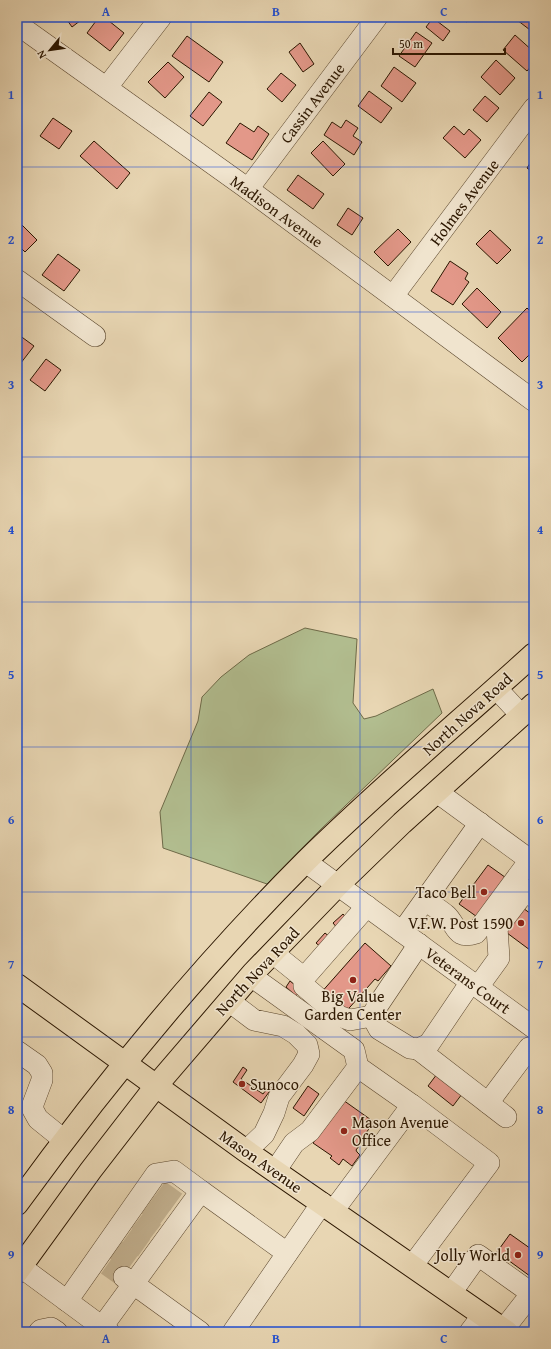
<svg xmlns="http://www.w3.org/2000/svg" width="551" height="1349" viewBox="0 0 551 1349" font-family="'Gentium Book Plus',serif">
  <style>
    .green { fill: #b2be90; stroke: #6e6a48 }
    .building { fill: #e39889; stroke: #2b1600 }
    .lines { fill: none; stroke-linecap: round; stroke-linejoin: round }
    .minor-tunnel { stroke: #c2b08f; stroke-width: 21; stroke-dasharray: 21 10; stroke-linecap: butt }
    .minor-casing { stroke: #5a462d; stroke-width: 22 }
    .major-casing { stroke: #2b1600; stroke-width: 24 }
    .minor { stroke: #f0e4ce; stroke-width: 21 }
    .major { stroke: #e8d6b3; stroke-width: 22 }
    .grid { fill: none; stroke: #1d4ed8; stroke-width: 1; stroke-opacity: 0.55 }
    .poi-dot { fill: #8f2418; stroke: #f0e4ce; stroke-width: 1.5 }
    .labels { text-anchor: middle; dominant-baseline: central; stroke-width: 3; stroke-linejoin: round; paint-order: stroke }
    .street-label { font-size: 16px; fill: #2b1600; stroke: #f0e4ce }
    .poi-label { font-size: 16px; fill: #2b1600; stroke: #f0e4ce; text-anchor: end }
    .neatline { fill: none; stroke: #1d4ed8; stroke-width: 1.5 }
    .grid-label { font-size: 13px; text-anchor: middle; font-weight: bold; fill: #1d4ed8 }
  </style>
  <rect width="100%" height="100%" fill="#e8d6b3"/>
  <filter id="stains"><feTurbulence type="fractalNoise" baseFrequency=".005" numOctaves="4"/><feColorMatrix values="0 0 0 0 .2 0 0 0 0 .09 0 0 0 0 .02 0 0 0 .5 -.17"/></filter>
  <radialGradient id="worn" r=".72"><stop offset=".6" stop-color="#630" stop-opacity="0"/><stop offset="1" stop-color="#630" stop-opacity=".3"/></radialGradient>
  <!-- green -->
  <polygon class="green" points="305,628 357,639 353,703 364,719 376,716 433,689 442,713 320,830 267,884 163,848 160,812 198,721 202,697 221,677 249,655"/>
  <!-- building -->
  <g class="building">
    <polygon points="65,17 85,17 72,27"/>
    <polygon points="99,17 104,17 124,33 110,51 87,33"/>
    <polygon points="459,17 470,17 467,22"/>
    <polygon points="519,17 534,17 534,33 517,20"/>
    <polygon points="433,18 450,31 443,41 426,27"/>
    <polygon points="416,32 432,43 415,67 399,56"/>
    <polygon points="515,35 534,52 534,63 527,71 503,50"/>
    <polygon points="187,36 223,62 209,82 172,56"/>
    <polygon points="300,43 314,64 303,72 289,52"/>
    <polygon points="496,60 515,78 500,95 481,77"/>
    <polygon points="168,62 184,77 165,98 148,82"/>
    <polygon points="394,67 416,83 402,102 381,86"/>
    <polygon points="281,73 296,85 282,102 267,89"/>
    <polygon points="369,91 392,108 381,123 358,106"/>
    <polygon points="209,92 222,102 203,126 190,116"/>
    <polygon points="485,96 499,108 487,122 473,110"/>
    <polygon points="53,118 72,131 59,149 40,136"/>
    <polygon points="346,120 358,128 353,136 362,142 354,155 324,135 332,122 341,128"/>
    <polygon points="240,123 254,132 258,126 269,134 252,160 226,143"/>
    <polygon points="454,126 464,135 469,129 481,140 465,158 443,138"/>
    <polygon points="94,141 130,173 117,189 80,156"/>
    <polygon points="323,141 345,164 333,176 311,153"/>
    <polygon points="534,157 534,173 527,168"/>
    <polygon points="298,175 324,194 313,209 287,190"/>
    <polygon points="348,208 363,218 352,235 337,225"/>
    <polygon points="22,225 37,240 25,252 17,244 17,230"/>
    <polygon points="398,229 411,242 388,266 374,252"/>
    <polygon points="490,230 511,250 497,264 476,244"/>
    <polygon points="58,254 80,270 64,291 42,275"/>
    <polygon points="450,261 468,273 465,279 469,282 453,305 431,291"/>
    <polygon points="477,288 501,312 487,328 462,304"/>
    <polygon points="527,308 534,315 534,358 530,354 522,362 498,338"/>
    <polygon points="19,335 34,346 17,368 17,337"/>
    <polygon points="46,359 61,370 45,391 30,380"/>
    <polygon points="488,865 509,880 480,919 459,904"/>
    <polygon points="520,906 534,916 534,953 503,930"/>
    <polygon points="343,914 348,920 338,929 333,923"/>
    <polygon points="325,933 331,938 322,948 316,943"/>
    <polygon points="365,943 391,966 378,981 375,979 342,1016 319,995"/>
    <polygon points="290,981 301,990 296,996 286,987"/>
    <polygon points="243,1067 247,1070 241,1079 263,1094 269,1086 272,1088 261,1103 233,1082"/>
    <polygon points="437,1074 462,1094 453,1106 428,1086"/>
    <polygon points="308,1086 319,1094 304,1116 293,1108"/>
    <polygon points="343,1100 374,1122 363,1137 365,1138 356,1150 357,1152 360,1155 352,1166 343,1159 339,1165 330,1158 332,1156 313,1143"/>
    <polygon points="510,1234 534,1251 534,1279 497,1252"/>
  </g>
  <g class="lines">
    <!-- minor-tunnel -->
    <g class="minor-tunnel">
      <polyline points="159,1190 177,1203"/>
      <polyline points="148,1205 166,1218"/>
      <polyline points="138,1220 155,1233"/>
      <polyline points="127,1236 144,1248"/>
      <polyline points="116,1250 134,1263"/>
      <polyline points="107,1265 124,1277"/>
    </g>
    <defs>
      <g id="minor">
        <polyline points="17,24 248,189 534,401"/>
        <polyline points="107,87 161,17"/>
        <polyline points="248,189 377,17"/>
        <polyline points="17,280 95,336"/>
        <polyline points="393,296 534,108"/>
        <polyline points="496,688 521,715"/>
        <polyline points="437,792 534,863"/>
        <polyline points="306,862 534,1028"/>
        <path d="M425 900C432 905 440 910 446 915 457 925 455 940 476 933L530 860"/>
        <polyline points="367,906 304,978 304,986 339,1016 350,1020 372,1016"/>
        <polyline points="402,932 480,823"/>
        <polyline points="419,944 378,1005 372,1016 379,1029 410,1048 418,1049 429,1044 471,982"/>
        <polyline points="273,953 304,978"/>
        <polyline points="251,976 354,1050 358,1067 412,1105"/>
        <polyline points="478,987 499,958 497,928 526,890 534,897"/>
        <polyline points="229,1001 254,1020 283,1026 296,1034 307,1045 309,1054 303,1065 279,1097 274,1113 264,1134 246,1151"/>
        <polyline points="418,1049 506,1117"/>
        <polyline points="17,1051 37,1065 42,1073 42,1080 33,1104 33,1110 38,1119 64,1140"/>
        <polyline points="488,1103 529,1048"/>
        <polyline points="275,1171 294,1143 310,1131 358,1067"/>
        <polyline points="333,1211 412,1105 489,1163 412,1266"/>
        <polyline points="21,1267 109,1332"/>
        <polyline points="124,1277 200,1332"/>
        <polyline points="451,1293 478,1255 534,1295"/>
        <polyline points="67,1301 156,1174 174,1171 201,1191"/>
        <polyline points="102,1327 201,1191 287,1253"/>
        <polyline points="503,1330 532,1293"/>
        <polyline points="39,1332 41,1330 51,1328 57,1332"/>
        <polyline points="233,1332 322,1203"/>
        <polyline points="470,1332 483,1315"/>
      </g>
      <g id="major">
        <polyline points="17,985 246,1151 507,1332"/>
        <path d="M17 1204C105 1083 200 967 306 861 379 789 458 723 534 654"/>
        <polyline points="17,1272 91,1170 156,1086 253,973 338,885 402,823 534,704"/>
      </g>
    </defs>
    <!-- minor casing -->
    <use href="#minor" class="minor-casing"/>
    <!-- major casing -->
    <use href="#major" class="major-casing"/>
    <!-- minor -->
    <use href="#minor" class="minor"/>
    <!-- major -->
    <use href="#major" class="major"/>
  </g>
  <!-- grid -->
  <path class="grid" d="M191 17V1332M360 17V1332M17 167H534M17 312H534M17 457H534M17 602H534M17 747H534M17 892H534M17 1037H534M17 1182H534"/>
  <!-- markers -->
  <g class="poi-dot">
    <circle cx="484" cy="892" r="4"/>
    <circle cx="521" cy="923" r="4"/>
    <circle cx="353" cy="980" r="4"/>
    <circle cx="242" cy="1084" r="4"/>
    <circle cx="344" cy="1131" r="4"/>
    <circle cx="518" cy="1255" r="4"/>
  </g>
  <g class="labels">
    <!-- street labels -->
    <g class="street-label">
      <text transform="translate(312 103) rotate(-53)">Cassin Avenue</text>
      <text transform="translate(464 202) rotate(-53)">Holmes Avenue</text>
      <text transform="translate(277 211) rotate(36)">Madison Avenue</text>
      <text transform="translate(467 714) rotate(-42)">North Nova Road</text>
      <text transform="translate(257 971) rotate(-47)">North Nova Road</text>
      <text transform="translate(468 980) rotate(36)">Veterans Court</text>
      <text transform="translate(261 1161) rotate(35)">Mason Avenue</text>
    </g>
    <!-- poi labels -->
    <g class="poi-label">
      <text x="476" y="892">Taco Bell</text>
      <text x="513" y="923">V.F.W. Post 1590</text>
      <text x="353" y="996" text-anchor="middle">Big Value<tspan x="353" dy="18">Garden Center</tspan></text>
      <text x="250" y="1084" text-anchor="start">Sunoco</text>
      <text x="352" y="1122" text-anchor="start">Mason Avenue<tspan x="352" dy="18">Office</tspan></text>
      <text x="510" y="1255">Jolly World</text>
    </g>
  </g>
  <!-- margin -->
  <rect width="551" height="1349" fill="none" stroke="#e8d6b3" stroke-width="44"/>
  <!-- north arrow -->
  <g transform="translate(50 50) rotate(241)" stroke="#f0e4ce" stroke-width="3" paint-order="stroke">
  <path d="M0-3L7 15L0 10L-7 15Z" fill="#2b1600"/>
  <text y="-6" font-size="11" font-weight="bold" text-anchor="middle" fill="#2b1600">N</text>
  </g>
  <!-- scale -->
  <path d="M393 48v6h112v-6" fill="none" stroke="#2b1600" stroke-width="2"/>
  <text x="399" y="48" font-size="12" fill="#2b1600" stroke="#f0e4ce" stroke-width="3" paint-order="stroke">50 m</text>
  <rect x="22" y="22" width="507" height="1305" class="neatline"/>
  <g class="grid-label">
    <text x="106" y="16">A</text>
    <text x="276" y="16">B</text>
    <text x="444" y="16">C</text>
    <text x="11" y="99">1</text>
    <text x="540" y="99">1</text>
    <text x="11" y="244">2</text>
    <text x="540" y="244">2</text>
    <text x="11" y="389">3</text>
    <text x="540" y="389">3</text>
    <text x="11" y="534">4</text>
    <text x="540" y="534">4</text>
    <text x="11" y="679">5</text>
    <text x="540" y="679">5</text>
    <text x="11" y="824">6</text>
    <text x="540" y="824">6</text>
    <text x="11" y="969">7</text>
    <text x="540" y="969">7</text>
    <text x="11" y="1114">8</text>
    <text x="540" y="1114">8</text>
    <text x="11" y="1259">9</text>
    <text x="540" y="1259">9</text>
    <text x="106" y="1343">A</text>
    <text x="276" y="1343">B</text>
    <text x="444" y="1343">C</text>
  </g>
  <rect width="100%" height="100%" filter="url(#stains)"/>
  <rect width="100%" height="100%" fill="url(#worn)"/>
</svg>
